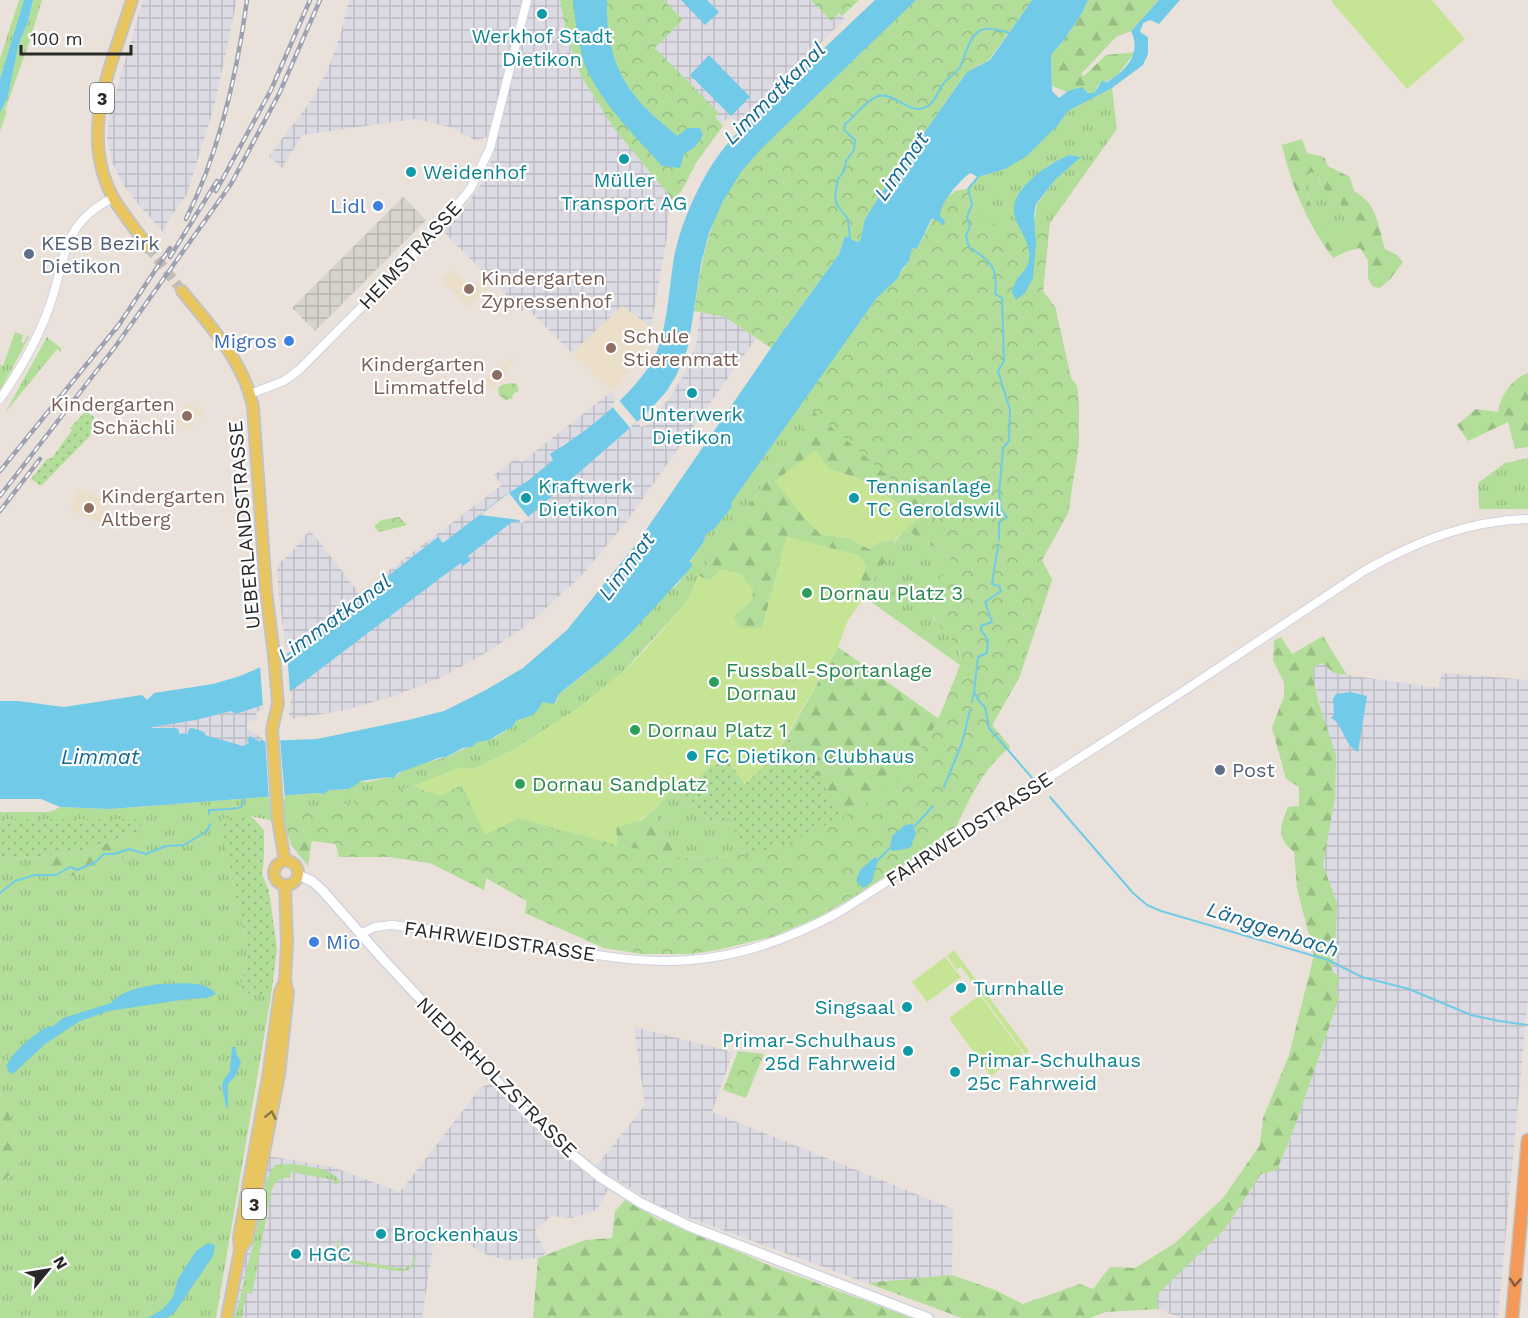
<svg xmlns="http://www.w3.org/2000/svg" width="1528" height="1318" viewBox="0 0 1528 1318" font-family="'Work Sans',sans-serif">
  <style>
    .industrial { fill: url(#industrial-grid) }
    .education { fill: #ebdfca }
    .grass { fill: url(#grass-tufts); fill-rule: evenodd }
    .forest { fill: url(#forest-firs); fill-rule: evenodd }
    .park { fill: url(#park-crowns) }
    .garden { fill: url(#garden-dots) }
    .pitch { fill: #c5e595 }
    .plaza { fill: url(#plaza-grid) }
    .water { fill: #71cbe8 }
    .pier { fill: #eae2da }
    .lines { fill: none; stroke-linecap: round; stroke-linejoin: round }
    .stream { stroke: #71cbe8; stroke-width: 2 }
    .canal { stroke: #71cbe8; stroke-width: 8 }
    .primary-tunnel { stroke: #c3bdb6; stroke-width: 10; stroke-dasharray: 10 5; stroke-linecap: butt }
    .tertiary-casing { stroke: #cfd3e0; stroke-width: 10 }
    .secondary-casing { stroke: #cfd3e0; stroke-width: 12 }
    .primary-casing { stroke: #c3c3c3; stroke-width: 14 }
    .motorway-casing { stroke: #c3c3c3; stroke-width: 15 }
    .tertiary { stroke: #fff; stroke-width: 8 }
    .secondary { stroke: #fff; stroke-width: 9 }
    .primary { stroke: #e9c560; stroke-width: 10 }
    .motorway { stroke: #f59959; stroke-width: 12 }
    .rail-casing { stroke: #9da1b1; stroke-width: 4.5 }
    .rail { stroke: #fff; stroke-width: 2; stroke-dasharray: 7; stroke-linecap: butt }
    .oneway { stroke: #887644 }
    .oneway2 { stroke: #845b3e }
    .culture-dot { fill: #0f9aa8; stroke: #fff; stroke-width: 2 }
    .shop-dot { fill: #3f7fe0; stroke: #fff; stroke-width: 2 }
    .service-dot { fill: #5c6f8a; stroke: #fff; stroke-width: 2 }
    .education-dot { fill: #8d6e63; stroke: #fff; stroke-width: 2 }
    .leisure-dot { fill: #2e9e5b; stroke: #fff; stroke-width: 2 }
    .labels { text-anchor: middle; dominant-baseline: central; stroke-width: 4.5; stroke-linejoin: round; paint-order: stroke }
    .shield { fill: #fff; stroke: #686868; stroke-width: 1.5 }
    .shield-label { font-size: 18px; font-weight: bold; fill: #282828 }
    .culture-label { font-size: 20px; fill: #0d838f; stroke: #fff; text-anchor: start }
    .shop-label { font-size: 20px; fill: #366cbe; stroke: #fff; text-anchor: end }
    .service-label { font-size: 20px; fill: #4e5e75; stroke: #fff; text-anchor: start }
    .street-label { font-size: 20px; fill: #282828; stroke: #fff }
    .education-label { font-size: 20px; fill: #785e54; stroke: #fff; text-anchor: start }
    .leisure-label { font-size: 20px; fill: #27864d; stroke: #fff; text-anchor: start }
    .water-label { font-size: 21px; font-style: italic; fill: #146890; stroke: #fff }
  </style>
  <defs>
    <pattern id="industrial-grid" width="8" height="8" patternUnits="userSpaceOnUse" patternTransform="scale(1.5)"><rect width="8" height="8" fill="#dcdae2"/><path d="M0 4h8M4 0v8" fill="none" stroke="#bdbbc2"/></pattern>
    <pattern id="grass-tufts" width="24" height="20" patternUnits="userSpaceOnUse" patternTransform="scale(1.5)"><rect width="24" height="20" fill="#b2de99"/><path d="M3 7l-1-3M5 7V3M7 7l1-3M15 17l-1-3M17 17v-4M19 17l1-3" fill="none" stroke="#99be84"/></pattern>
    <pattern id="forest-firs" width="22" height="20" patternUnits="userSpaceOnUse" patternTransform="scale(1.5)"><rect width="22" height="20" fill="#b2de99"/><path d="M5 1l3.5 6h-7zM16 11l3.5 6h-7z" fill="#99be84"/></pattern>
    <pattern id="park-crowns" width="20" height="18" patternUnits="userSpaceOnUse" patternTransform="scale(1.5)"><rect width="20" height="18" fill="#b2de99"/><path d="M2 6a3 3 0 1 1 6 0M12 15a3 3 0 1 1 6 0" fill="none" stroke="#99be84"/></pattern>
    <pattern id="garden-dots" width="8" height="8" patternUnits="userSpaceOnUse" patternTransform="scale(1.5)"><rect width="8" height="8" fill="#b2de99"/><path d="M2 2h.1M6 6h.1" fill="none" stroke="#99be84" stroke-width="1.8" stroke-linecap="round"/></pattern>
    <pattern id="plaza-grid" width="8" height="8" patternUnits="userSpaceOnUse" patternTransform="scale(1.5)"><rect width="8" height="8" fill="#d6d2cc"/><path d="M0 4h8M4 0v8" fill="none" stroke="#b8b4af"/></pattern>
  </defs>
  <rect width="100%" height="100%" fill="#eae2da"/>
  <!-- industrial -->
  <g class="industrial">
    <polygon points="143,0 237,0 215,103 187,194 167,222 165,234 138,204 123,184 113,164 107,138 110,111"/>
    <polygon points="349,0 560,0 567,36 581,76 613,127 672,199 669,209 667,237 651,327 622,306 572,353 526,307 522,311 443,231 468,203 481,184 488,170 498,140 485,137 477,141 450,127 415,119 302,135 282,168 269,156 311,101 328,69 340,36"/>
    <polygon points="664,0 811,0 831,20 839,13 845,19 738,124 732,118 727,119 721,124 715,117 718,114 655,48 683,20"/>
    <polygon points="700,312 725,317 756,338 627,521 582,575 526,626 484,654 440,678 394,696 346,710 291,719 289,714 291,698 287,653 351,602 286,649 279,598 277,568 278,564 289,555 310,530 359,593 502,485 494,475 516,458 522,462 611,392 641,427 648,425 673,393 686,370 697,341"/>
    <polygon points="1322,663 1334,673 1438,688 1442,673 1528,680 1528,997 1498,1318 1181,1318 1158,1309 1156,1295 1225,1229 1261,1174 1277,1170 1297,1121 1339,998 1336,992 1332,970 1337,903 1323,865 1335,798 1334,777 1325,724 1313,677 1314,667"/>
    <polygon points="263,705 263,710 256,712 257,720 250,721 246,727 263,739 261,742 250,737 247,741 250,744 243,746 202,735 149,732 153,727 196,720 231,711 236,714"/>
    <polygon points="634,1027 733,1052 712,1112 953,1209 952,1275 867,1283 665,1209 614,1178 597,1210 572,1218 551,1216 535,1231 546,1253 538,1258 506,1260 487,1255 441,1228 438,1231 432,1253 422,1318 227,1318 263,1155 332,1167 400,1192 481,1087 491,1084 547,1141 589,1175 645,1105"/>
  </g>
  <!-- education -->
  <g class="education">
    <polygon points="453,269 472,287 479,281 487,289 469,308 442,280"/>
    <polygon points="622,306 651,327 650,336 637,363 611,392 572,353"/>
    <polygon points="513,357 513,364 506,370 503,382 496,384 494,391 485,379 497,367 500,370"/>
    <polygon points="188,402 203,412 201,417 195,415 192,429 175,424"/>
    <polygon points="78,489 110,500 101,523 70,510"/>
  </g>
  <!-- grass -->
  <g class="grass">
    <polygon points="19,0 24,0 0,79 0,59"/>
    <polygon points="33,0 42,0 30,40 5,110 7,111 0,131 0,139 0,113 8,96 19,43 28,22"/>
    <path d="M1112 88 1117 129 1050 223 1049 230 1043 291 1055 307 1071 378 1077 386 1079 406V443L1068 513 1042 560 1052 580 1019 678 992 725 1010 747C983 769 971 795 956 827L944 832V834L921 853 849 900 799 926 939 719 960 665 864 597C877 576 889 547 905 529L953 559 933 618C947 632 960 643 961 663L954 191 968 189 978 177 1005 169 1057 126 1068 111ZM1069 155 1080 157 1056 179 1037 204 1034 222 1036 236 1022 232 1023 188 1049 165Z"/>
    <path d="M1311 172 1320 174 1318 182 1328 192 1335 188 1346 219 1354 221 1356 228 1343 240 1330 239C1318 220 1307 202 1303 179Z"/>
    <path d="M923 258 699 576 687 602 623 672 580 707 513 750 474 769 459 768 414 786 345 804 295 813 284 819 273 821 251 816 229 867 248 949 240 992 271 996 216 1318H0V1185L21 1165 5 1097 0 1092V863L4 860 31 857 67 878 130 856 142 819H0V812H50L60 807 110 809 317 793 324 794 329 790H345L360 781 367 782 390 777 393 779C406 764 431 763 449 756 456 752 463 749 470 747 473 746 475 743 478 741 480 740 484 741 487 740 497 738 511 728 517 720L528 717 542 702 557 700 559 694 580 678 629 635 668 591 676 586 692 564 689 563 703 543 706 534 714 529 740 488 876 299Z"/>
    <polygon points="15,332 23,335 21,342 24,343 27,336 29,337 0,391 0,365 3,366"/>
    <polygon points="47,337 61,348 61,352 57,349 5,413"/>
    <polygon points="1528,458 1528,509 1479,509 1478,483 1505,463"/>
    <polygon points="674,786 715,824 730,817 745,856 683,858 677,847 661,835 655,809"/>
    <path d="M288 1164C301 1165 335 1168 340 1182L334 1185V1180L291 1172 290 1178C279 1177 274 1182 271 1192L252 1294 246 1293 242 1318H235L260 1215 266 1180 275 1165Z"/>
    <path d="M339 1235V1251L346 1259 405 1269 412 1264 417 1250 415 1262 409 1270 396 1271 346 1262C334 1255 337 1246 339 1235Z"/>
  </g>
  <!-- forest -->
  <g class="forest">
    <polygon points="1088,0 1159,0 1131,31 1116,37 1081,74 1084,76 1106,55 1135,52 1117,76 1098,85 1094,93 1089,93 1082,88 1067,92 1052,86 1051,55 1064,40 1082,13"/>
    <path d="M1302 139 1307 153 1324 157 1328 166 1350 177 1354 191C1378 204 1378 226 1385 249L1397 255 1403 262 1390 279 1380 288 1372 286 1368 278V260L1360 248 1348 251 1333 258C1308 225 1291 186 1282 145ZM1311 172 1320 175 1318 181 1328 193 1335 188 1346 219 1354 221 1356 228 1343 240 1330 238C1318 220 1307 202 1303 179Z"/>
    <polygon points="923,257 997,279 953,559 905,529 922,515 914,513 857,478 829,469 816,451 775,481 820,534 848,538 869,549 879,542 895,540 889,555 864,597 856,595 866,565 818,546 787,537 762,628 740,628 733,616 751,602 753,590 739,573 710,581 699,576"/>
    <path d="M1528 373V447L1515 449 1508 422 1468 441 1457 425 1476 409 1498 412C1500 396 1512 379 1528 373Z"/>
    <path d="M1323 636 1347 675 1334 673 1322 663 1314 667 1313 677 1318 700 1336 755 1335 798 1323 865 1337 903 1335 951 1332 970 1339 978 1336 992 1339 998 1297 1121 1277 1170 1261 1174 1225 1229 1157 1295 1158 1309 1106 1312 1090 1318H962L867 1283 952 1275 995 1290 1023 1304 1080 1284 1093 1289 1110 1267 1135 1268 1175 1243 1223 1198 1260 1145 1263 1118 1289 1055 1314 955 1297 888 1294 852C1276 838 1280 826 1288 807L1299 806V787L1286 779 1272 728 1284 696V683L1273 660 1274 640 1281 637 1292 654Z"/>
    <polygon points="838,647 939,719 952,723 774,936 717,950 690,954 643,954 604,948 525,913 527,901 486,878 484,890 430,863 390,857 339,857 336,844 312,840 308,866 291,845 284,819 295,813 345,804 414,786 427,792 617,845 616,827 642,820 655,809 661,835 677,847 683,858 745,856 813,774 828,762 800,756 788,735"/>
    <polygon points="138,832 130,856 67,878 31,857 85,851"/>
    <polygon points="0,1092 5,1096 21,1165 0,1184"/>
    <polygon points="625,1200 661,1221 663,1219 773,1267 912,1318 533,1318 538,1258 585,1240 612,1238 615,1211"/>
  </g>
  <!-- park -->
  <g class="park">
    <polygon points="560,0 664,0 683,20 655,48 719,113 715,117 723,126 696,163 681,192 672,199 613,127 581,76 567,36"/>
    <polygon points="811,0 859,0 842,16 839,13 831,21"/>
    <path d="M916 0H1032L989 60 967 72 921 137 905 156 865 219 860 241 857 242 845 236 839 254 771 348 725 317 694 311C700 273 705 236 723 201 746 156 787 123 823 88 853 59 883 27 916 0Z"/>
    <path d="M968 189 972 204 990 223 1022 232 1035 229 1049 230 1043 291 1055 307 1071 378 1077 386 1079 406V443L1068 513 1042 560 1052 580 1019 678 992 725 1010 747C983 769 971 795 956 827L944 832V834L921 853 821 916 774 936 717 950 690 954H643L604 948 525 913 527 901 486 878 484 890 430 863 390 857H339L336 844 289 838 284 819 295 813 345 804 414 786 427 792 462 785C481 796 501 812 521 819 560 832 604 842 644 850 657 853 671 857 684 858 738 861 781 848 828 824 842 817 859 810 872 800 912 768 932 738 950 691 953 683 958 674 960 666 966 639 933 631 931 608 930 593 948 564 955 549L923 515 918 502 802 402 881 293C892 283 900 274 908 262 910 258 910 253 912 248L918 247 933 218 943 224 944 221 940 216C939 199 952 191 968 189Z"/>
    <polygon points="512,383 517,384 519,391 513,394 512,399 505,400 499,395 498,388 501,385"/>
    <polygon points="399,517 407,525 379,532 374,526 382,520"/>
    <polygon points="738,1051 764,1054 746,1098 723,1090"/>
  </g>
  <!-- garden -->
  <g class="garden">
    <polygon points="86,411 94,417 90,436 41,486 31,479 47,459 52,458 72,430 70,428"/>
    <polygon points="788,735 800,756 815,748 828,761 814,774 846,815 784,845 745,856 730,818 715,824 674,786 684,777 690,784 711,766 728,761 745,784 774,757"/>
    <polygon points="251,816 264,830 264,858 262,874 269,891 277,949 271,996 240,992 248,949 229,867 221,819"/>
    <polygon points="0,819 143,819 138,832 85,851 4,860 0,863"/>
  </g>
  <!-- pitch -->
  <g class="pitch">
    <polygon points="1332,0 1432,0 1465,39 1407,89 1331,1"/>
    <polygon points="816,450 829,469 857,478 914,513 923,515 905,529 895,540 879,542 869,549 848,538 820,534 801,514 775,481"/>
    <path d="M787 537 859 555 866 565 856 595 864 597 847 622 838 647 774 757 745 784 728 761 711 766 690 784 684 778C669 790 659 808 643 818 636 823 625 825 616 827L617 845 519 818 485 835 462 785 440 796 414 786 459 768 474 769 513 750 580 707 623 672 645 650 687 602 699 576 710 581 720 569 739 573 753 590 751 602 733 616 740 628H762Z"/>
    <polygon points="954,950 1029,1051 1025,1054 961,967 957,970 947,956"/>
    <polygon points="945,957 961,977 927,1002 912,982"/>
    <polygon points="980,995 1023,1053 991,1076 949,1018"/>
  </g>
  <!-- plaza -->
  <polygon class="plaza" points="403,197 426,220 315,331 292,308"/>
  <!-- water -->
  <g class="water">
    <polygon points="24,0 33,0 28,22 19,43 8,96 0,113 0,79"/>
    <path d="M573 0H607C606 35 613 70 636 97 647 112 664 124 677 136L688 128H700L703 135 695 147 684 154 680 168 662 166C636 137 606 108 588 72 579 54 575 20 573 0Z"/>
    <polygon points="681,0 707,0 719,12 705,25"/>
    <path d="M875 0H916L762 148 741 172 723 201 709 233 701 264 690 335 687 350 676 376 666 392 646 414 521 523 517 521 512 522 468 556 471 560 463 566 461 563 447 573 294 689 263 705 236 714 231 711 196 720 153 727 149 729V733L201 734 243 746 249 743 247 741 250 736 260 742 261 739 264 741 317 739 408 720 444 711 484 691 523 668 567 630 637 543 771 348 839 254 845 236 857 242 860 241 865 219 905 156 921 137 967 72 990 60 1032 0H1088L1082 13 1064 40 1051 55 1052 91 1059 98 1068 91 1082 87 1088 93H1094L1102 81 1107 82C1126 71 1142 53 1131 31L1159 0H1180L1159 24 1150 20 1143 23 1140 32 1148 37V54L1143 65 1112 88 1068 111 1057 126 1027 156 1005 169 978 177 970 173C959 181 940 203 940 216L945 221 944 225 932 218 917 249 912 248 909 261 902 269 897 279 876 299 731 503 732 507 714 529 706 534 703 543 689 562 693 564 689 570 629 635 604 658 559 694 554 704 542 702C537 715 530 717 517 720L513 726 489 740 477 742 472 747 463 748 446 757 439 758 398 773 393 779 390 777 360 781C351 792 341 789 329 790L324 794 317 793 110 809 60 807 41 799H0V701H18L64 707 142 695 147 700 154 693 213 684 240 676 275 661 290 652 438 537 443 543 504 496 529 480 553 460 550 454C584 434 642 389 657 351 668 322 669 288 674 257 680 228 692 199 707 173 725 141 753 117 779 91 811 61 843 30 875 0Z"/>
    <polygon points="709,55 750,97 731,116 690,75"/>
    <path d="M1069 155 1081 157 1056 179 1036 204 1034 215 1036 244 1033 278 1025 293 1016 300 1011 291C1014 287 1015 283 1017 279 1022 273 1027 269 1029 260 1032 242 1016 228 1014 212 1010 189 1051 162 1069 155Z"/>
    <path d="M1350 692 1367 696 1358 752C1343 744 1343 723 1331 718L1334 715 1333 699 1336 694Z"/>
    <polygon points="913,824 916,834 910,848 893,851 890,848 892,836 905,825"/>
    <polygon points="875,857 878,860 872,882 863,888 856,881 860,870"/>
    <path d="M160 984C176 984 206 979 216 994L207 998 188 999 109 1011 80 1021 45 1044 13 1074 9 1072 6 1066C16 1049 32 1035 49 1026L52 1027 63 1018 111 1003C124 989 142 987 160 984Z"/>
    <polygon points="232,1047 236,1047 236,1053 241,1062 236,1075 228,1084 228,1108 226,1107 222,1086 224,1079 230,1071"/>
    <polygon points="208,1243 215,1245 213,1256 175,1312 167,1318 148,1318 163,1309 173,1297 178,1279 196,1251"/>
  </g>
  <!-- pier -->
  <g class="pier">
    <polygon points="617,398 639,424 636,423 634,424 631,427 632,430 610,404 613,404"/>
    <polygon points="509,493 529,518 521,524 519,520 480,515"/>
    <polygon points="287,651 290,694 263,708 260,665"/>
    <polygon points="265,738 280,738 285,799 269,799"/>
  </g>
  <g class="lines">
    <!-- stream -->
    <g class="stream">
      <path d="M978 177 968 189 972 204 967 217 970 226 966 236 969 247C990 261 999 267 995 294L1002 298 1004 361 998 371 1010 410 1009 441 1003 448 999 493 1001 509 1007 517 999 522V540"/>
      <path d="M850 239 848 219 837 205 835 196 838 179 844 171 846 161 854 150 855 140 844 130 845 124C855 117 864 102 876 97 893 89 911 118 928 106 936 101 938 90 944 83 948 78 956 73 960 67 966 55 969 33 984 29 991 27 1003 32 1011 33"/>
      <polyline points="998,546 992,584 999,586 1001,591 985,602 992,622 981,626 981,630 988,640 987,653 978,657 974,692 979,701 985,707 989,728 1033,779"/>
      <polyline points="972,702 974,693"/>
      <polyline points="944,787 962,743 970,710"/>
      <polyline points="1050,797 1133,893 1147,905 1161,911 1328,960 1362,977 1409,989 1471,1015 1499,1021 1527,1025"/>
      <path d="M209 814V810C214 810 238 809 241 807 243 804 244 800 245 797"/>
      <polyline points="915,826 933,806"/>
      <polyline points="878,860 890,848"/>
      <polyline points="0,893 15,881 35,875 56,875 70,867 77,870 94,863 104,854 114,854 129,849 146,854 166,846 184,845 207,831 210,824"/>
    </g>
    <!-- canal -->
    <g class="canal">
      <polyline points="192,732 201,735"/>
      <polyline points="152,733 152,732 175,732"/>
    </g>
    <!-- primary-tunnel -->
    <polyline class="primary-tunnel" points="148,247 182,291"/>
    <defs>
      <g id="tertiary">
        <polyline points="250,394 284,381 299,370 431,237 471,188 490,148 527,0"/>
        <path d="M0 399C18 373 36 342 47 313 67 263 58 225 113 198"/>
        <path d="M360 934 375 927 391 925C448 931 506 941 563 950 605 956 647 964 690 960 744 956 794 937 841 911L1185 690 1364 571C1417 541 1467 521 1528 519"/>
      </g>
      <polyline id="secondary" points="298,875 312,881 322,890 382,958 520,1106 563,1147 600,1177 641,1203 689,1226 928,1318"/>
      <g id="primary">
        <path d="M132 0C112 65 77 134 114 199 124 216 137 231 148 247"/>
        <path d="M182 291C210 326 244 361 253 407L266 590 274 655 278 704 272 729 278 820 285 861"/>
        <circle cx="286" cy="873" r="12"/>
        <polyline points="240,1250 247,1240 279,1075 288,992 285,981 287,942 285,886"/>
        <polyline points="227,1318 240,1250 239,1237 268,1077 280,992 285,981"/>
      </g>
      <polyline id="motorway" points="1512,1318 1528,1140"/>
    </defs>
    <!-- tertiary casing -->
    <use href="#tertiary" class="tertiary-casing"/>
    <!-- secondary casing -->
    <use href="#secondary" class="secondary-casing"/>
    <!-- primary casing -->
    <use href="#primary" class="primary-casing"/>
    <!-- motorway casing -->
    <use href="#motorway" class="motorway-casing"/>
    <!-- tertiary -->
    <use href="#tertiary" class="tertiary"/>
    <!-- secondary -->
    <use href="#secondary" class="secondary"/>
    <!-- primary -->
    <use href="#primary" class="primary"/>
    <!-- motorway -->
    <use href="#motorway" class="motorway"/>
    <defs>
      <g id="rail">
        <polyline points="216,191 271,90 310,0"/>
        <path d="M186 219C220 151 237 74 247 0"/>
        <polyline points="170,257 217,181"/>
        <polyline points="116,329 170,248"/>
        <polyline points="0,471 121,322"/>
        <polyline points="0,496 115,347 231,184 279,94 320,0"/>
        <polyline points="0,511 40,459"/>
      </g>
    </defs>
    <!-- rail casing -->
    <use href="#rail" class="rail-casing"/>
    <!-- rail -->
    <use href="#rail" class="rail"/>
  </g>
  <!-- one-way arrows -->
  <defs><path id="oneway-chevron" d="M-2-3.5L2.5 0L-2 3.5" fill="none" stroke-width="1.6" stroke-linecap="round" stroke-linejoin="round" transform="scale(1.5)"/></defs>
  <use class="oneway" href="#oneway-chevron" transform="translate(271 1115) rotate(-78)"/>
  <use class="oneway2" href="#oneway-chevron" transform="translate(1515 1282) rotate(94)"/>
  <!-- markers -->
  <g class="culture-dot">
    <circle cx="542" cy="14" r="6"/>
    <circle cx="624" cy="159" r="6"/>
    <circle cx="411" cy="172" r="6"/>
    <circle cx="692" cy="393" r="6"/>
    <circle cx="526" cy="498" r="6"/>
    <circle cx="854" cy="498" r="6"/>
    <circle cx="692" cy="756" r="6"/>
    <circle cx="961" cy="988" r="6"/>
    <circle cx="907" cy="1007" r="6"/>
    <circle cx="908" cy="1051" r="6"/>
    <circle cx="955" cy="1072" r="6"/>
    <circle cx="381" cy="1234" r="6"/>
    <circle cx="296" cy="1254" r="6"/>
  </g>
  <g class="shop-dot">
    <circle cx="378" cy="206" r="6"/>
    <circle cx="289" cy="341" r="6"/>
    <circle cx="314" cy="942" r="6"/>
  </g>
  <g class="service-dot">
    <circle cx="29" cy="254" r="6"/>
    <circle cx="1220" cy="770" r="6"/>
  </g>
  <g class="education-dot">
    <circle cx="469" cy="289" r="6"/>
    <circle cx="611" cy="348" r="6"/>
    <circle cx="497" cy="375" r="6"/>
    <circle cx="187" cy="416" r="6"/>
    <circle cx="89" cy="508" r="6"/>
  </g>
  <g class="leisure-dot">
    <circle cx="807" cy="593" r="6"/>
    <circle cx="714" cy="682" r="6"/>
    <circle cx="635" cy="730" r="6"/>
    <circle cx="520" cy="784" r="6"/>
  </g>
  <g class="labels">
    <!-- shield labels -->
    <g class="shield">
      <rect x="90" y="83" width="24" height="30" rx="4.5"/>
      <rect x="242" y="1189" width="24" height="30" rx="4.5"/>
    </g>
    <g class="shield-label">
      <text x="102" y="98">3</text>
      <text x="254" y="1204">3</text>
    </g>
    <!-- culture labels -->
    <g class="culture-label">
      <text x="542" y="36" text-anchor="middle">Werkhof Stadt<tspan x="542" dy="23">Dietikon</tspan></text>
      <text x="423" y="172">Weidenhof</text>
      <text x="624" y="180" text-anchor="middle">Müller<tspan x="624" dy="23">Transport AG</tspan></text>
      <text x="692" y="414" text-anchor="middle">Unterwerk<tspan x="692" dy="23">Dietikon</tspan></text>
      <text x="538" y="486">Kraftwerk<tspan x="538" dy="23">Dietikon</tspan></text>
      <text x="866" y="486">Tennisanlage<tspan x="866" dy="23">TC Geroldswil</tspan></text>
      <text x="704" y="756">FC Dietikon Clubhaus</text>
      <text x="973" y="988">Turnhalle</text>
      <text x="895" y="1007" text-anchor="end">Singsaal</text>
      <text x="896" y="1040" text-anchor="end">Primar-Schulhaus<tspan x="896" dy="23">25d Fahrweid</tspan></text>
      <text x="967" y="1060">Primar-Schulhaus<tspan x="967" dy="23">25c Fahrweid</tspan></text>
      <text x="393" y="1234">Brockenhaus</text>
      <text x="308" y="1254">HGC</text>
    </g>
    <!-- shop labels -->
    <g class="shop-label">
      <text x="366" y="206">Lidl</text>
      <text x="277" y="341">Migros</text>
      <text x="326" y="942" text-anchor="start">Mio</text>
    </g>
    <!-- service labels -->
    <g class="service-label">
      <text x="41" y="243">KESB Bezirk<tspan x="41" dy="23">Dietikon</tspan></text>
      <text x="1232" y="770">Post</text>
    </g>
    <!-- street labels -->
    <g class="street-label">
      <text transform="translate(410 255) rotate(-47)">HEIMSTRASSE</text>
      <text transform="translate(244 525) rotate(-95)">UEBERLANDSTRASSE</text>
      <text transform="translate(969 829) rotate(-33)">FAHRWEIDSTRASSE</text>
      <text transform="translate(500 941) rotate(8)">FAHRWEIDSTRASSE</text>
      <text transform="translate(497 1077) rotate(45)">NIEDERHOLZSTRASSE</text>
    </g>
    <!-- education labels -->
    <g class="education-label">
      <text x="481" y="278">Kindergarten<tspan x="481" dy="23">Zypressenhof</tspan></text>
      <text x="623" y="336">Schule<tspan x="623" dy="23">Stierenmatt</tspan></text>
      <text x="485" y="364" text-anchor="end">Kindergarten<tspan x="485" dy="23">Limmatfeld</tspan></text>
      <text x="175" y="404" text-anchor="end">Kindergarten<tspan x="175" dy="23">Schächli</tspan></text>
      <text x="101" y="496">Kindergarten<tspan x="101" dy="23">Altberg</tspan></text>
    </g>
    <!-- leisure labels -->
    <g class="leisure-label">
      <text x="819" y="593">Dornau Platz 3</text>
      <text x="726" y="670">Fussball-Sportanlage<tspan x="726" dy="23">Dornau</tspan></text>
      <text x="647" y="730">Dornau Platz 1</text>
      <text x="532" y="784">Dornau Sandplatz</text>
    </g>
    <!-- water labels -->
    <g class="water-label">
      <text transform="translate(774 93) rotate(-45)">Limmatkanal</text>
      <text transform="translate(901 166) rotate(-55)">Limmat</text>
      <text transform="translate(626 566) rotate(-53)">Limmat</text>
      <text transform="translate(334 618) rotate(-36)">Limmatkanal</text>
      <text x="100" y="756">Limmat</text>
      <text transform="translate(1273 929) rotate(18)">Länggenbach</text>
    </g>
  </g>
  <!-- north arrow -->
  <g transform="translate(48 1270) rotate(60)" stroke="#ffffff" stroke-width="4.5" paint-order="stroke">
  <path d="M0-4.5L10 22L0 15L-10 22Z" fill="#282828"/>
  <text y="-9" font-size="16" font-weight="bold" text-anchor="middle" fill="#282828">N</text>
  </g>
  <!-- scale -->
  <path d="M21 45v9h110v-9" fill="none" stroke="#282828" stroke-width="3"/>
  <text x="30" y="45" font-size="18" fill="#282828" stroke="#ffffff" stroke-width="4.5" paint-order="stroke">100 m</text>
</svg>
